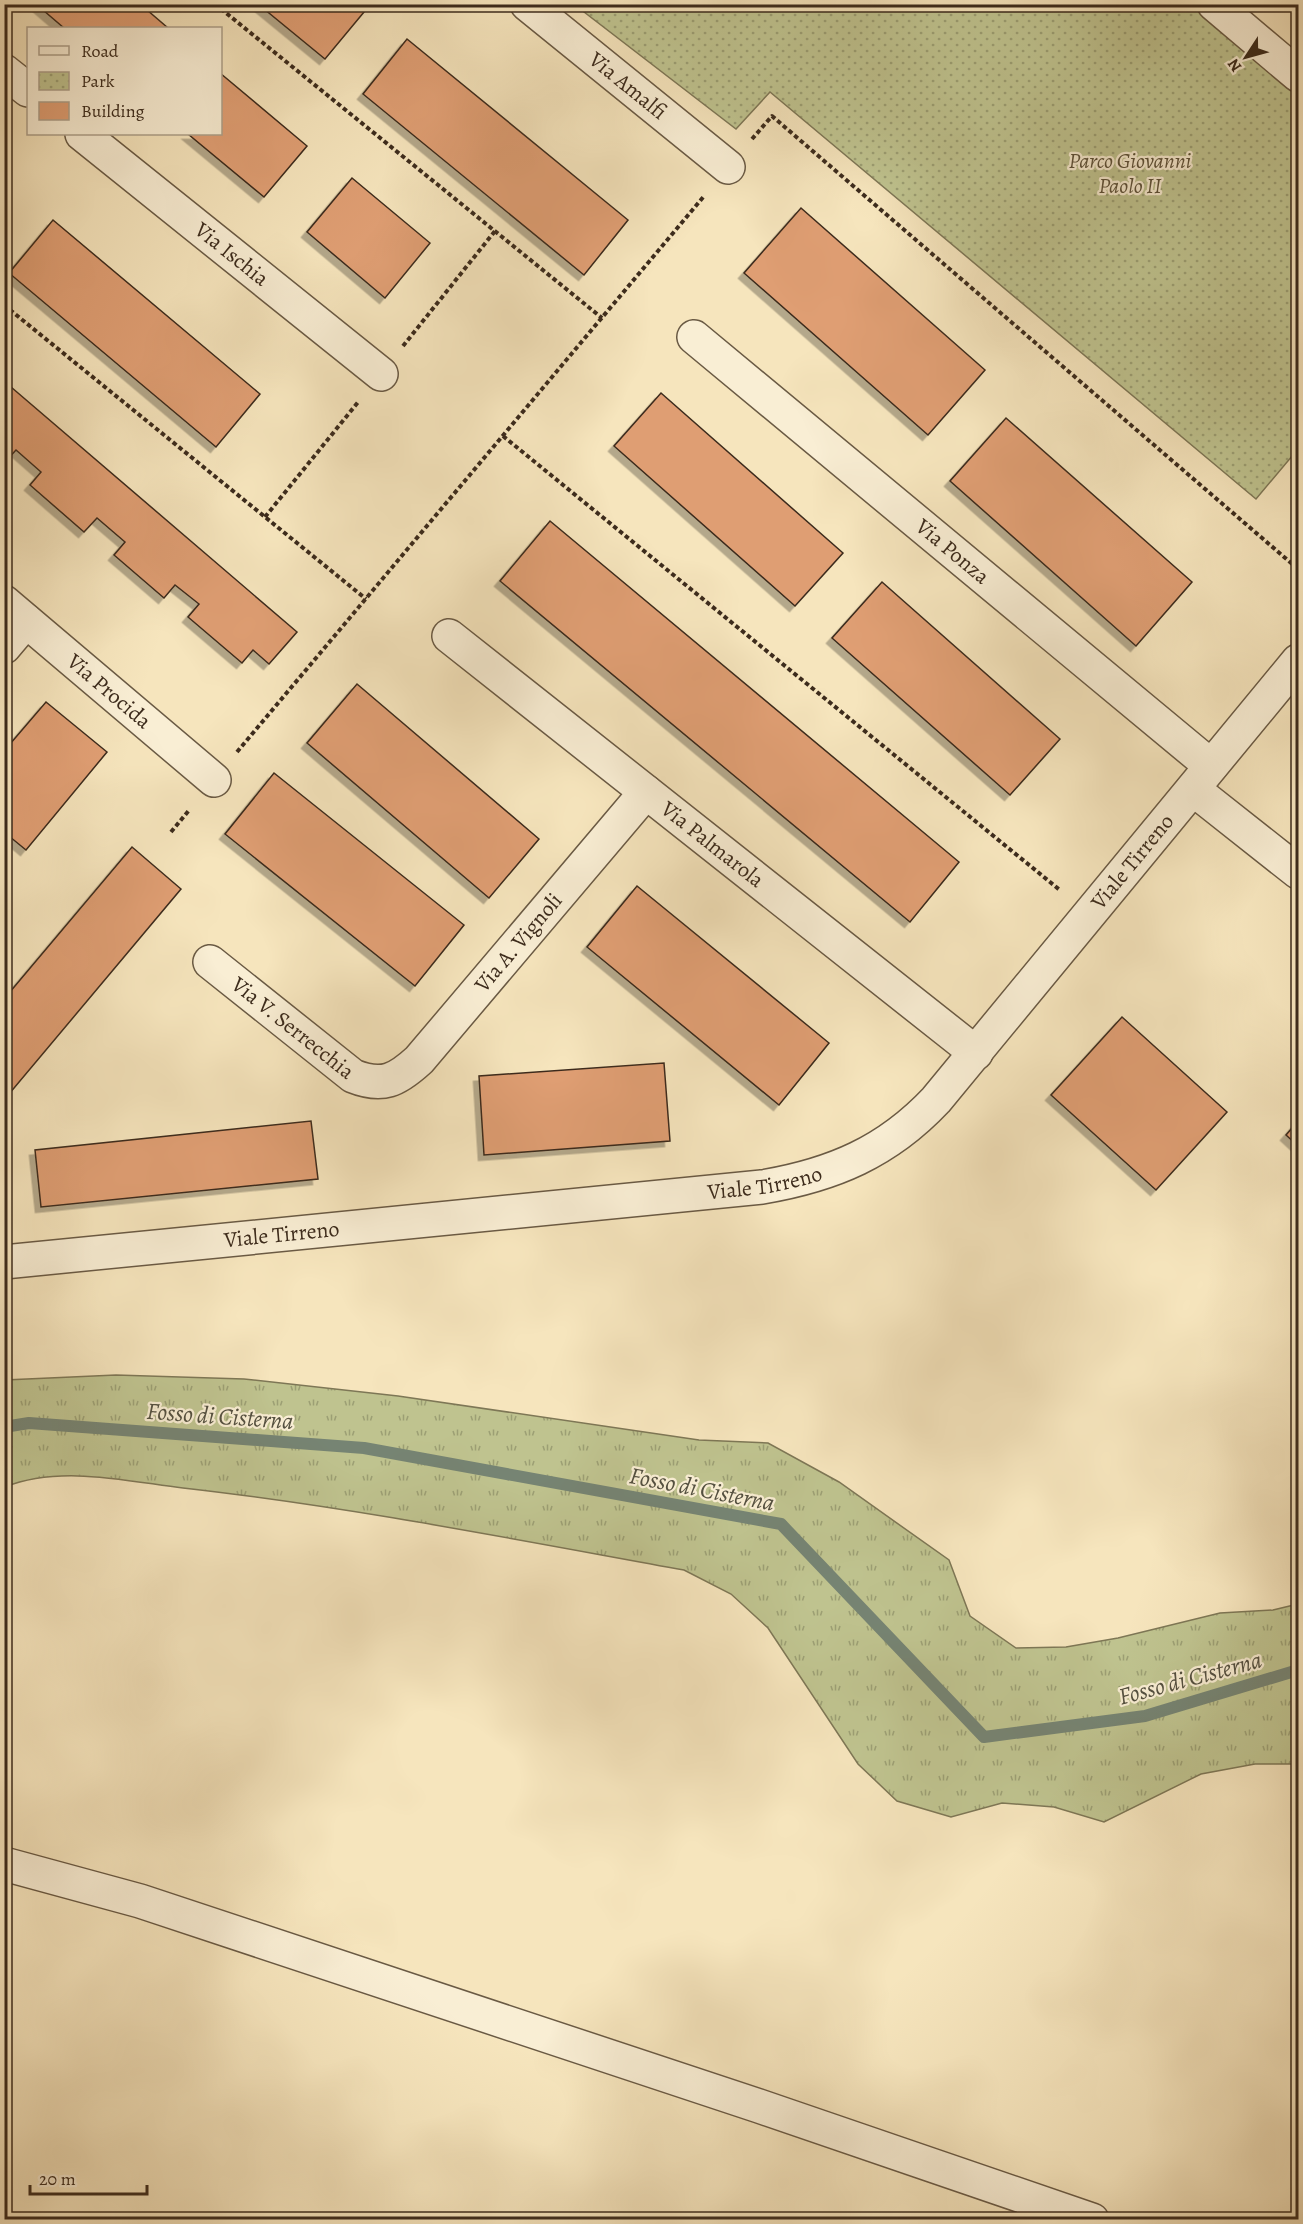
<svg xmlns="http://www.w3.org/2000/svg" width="1303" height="2224" viewBox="0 0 1303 2224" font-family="Alegreya,serif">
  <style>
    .grass { fill: url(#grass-tufts); stroke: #7e7756; stroke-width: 1.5 }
    .park { fill: url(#park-dots); stroke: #7e7756; stroke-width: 1.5 }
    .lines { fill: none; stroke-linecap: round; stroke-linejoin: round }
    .stream { stroke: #768473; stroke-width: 12 }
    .building { fill: #df9e73; stroke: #3c2b1c; stroke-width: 1.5; filter: url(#shadow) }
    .street-casing { stroke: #6a5a44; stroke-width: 36 }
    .path { stroke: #3c2b1c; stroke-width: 4; stroke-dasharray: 4.5 3; stroke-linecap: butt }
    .street { stroke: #f9eed4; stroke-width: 33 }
    .labels { text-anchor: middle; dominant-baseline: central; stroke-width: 4.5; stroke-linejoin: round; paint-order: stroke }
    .street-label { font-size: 22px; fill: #3c2b1c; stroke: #f9eed4 }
    .park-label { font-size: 22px; font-style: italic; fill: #5d5139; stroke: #f9eed4 }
    .water-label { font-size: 24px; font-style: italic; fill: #545040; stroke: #f9eed4 }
  </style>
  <defs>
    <pattern id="grass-tufts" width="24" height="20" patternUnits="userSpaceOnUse" patternTransform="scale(1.5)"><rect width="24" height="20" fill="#bfc38f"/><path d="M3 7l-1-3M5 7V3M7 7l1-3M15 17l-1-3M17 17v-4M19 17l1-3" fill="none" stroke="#9c9f74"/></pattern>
    <pattern id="park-dots" width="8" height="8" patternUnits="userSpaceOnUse" patternTransform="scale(1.5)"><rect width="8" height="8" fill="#bfc38f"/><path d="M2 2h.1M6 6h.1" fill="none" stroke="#9c9f74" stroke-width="1.8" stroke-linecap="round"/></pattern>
    <filter id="shadow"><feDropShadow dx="-5.5" dy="5.5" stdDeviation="0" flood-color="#0004"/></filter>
  </defs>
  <rect width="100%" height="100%" fill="#f6e5bd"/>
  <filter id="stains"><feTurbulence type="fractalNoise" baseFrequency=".00333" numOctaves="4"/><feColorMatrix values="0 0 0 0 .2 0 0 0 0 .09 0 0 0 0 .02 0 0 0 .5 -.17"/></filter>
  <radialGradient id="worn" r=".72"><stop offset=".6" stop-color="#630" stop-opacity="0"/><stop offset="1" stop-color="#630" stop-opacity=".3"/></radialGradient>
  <!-- grass -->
  <path class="grass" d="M116 1375 244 1379 398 1396 699 1440 768 1443 839 1482 949 1560 970 1616 1016 1648 1066 1647 1118 1638 1220 1613 1273 1610 1298 1604V1764H1255L1201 1774 1104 1822 1054 1807 1002 1803 951 1817 897 1801 858 1764 768 1628 731 1594 684 1570C518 1540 351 1507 183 1488 126 1481 60 1465 5 1487V1380Z"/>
  <!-- park -->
  <polygon class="park" points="575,5 1191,5 1298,94 1298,449 1256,499 770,92 736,129"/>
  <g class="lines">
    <!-- stream -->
    <polyline class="stream" points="4,1427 29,1423 364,1448 781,1524 984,1737 1145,1716 1298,1670"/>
  </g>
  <!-- building -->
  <g class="building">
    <polygon points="36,4 140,4 168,28 64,28"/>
    <polygon points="258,4 367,4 369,6 325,59"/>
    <polygon points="407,39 628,220 584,275 363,94"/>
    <polygon points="220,73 307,146 264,197 188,134 220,134"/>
    <polygon points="352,178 430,243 385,298 307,232"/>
    <polygon points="801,208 985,370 928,435 744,273"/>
    <polygon points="53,220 260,394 216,447 9,273"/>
    <polygon points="4,381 297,632 269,664 253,650 242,663 188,617 199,604 175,585 164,598 114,555 125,542 97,518 84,532 30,485 41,472 16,450 4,463"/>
    <polygon points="661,393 843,553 795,606 614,446"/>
    <polygon points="1006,418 1192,582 1136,646 950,481"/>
    <polygon points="550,521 959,862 910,922 500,581"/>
    <polygon points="882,582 1060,739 1010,795 832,638"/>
    <polygon points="357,684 539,839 489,898 307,743"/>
    <polygon points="46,702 107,752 26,850 4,832 4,751"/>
    <polygon points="274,773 464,925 415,986 225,834"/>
    <polygon points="132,847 181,889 4,1100 4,999"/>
    <polygon points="637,886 829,1043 779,1105 587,947"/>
    <polygon points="1122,1017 1227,1112 1156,1190 1051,1095"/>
    <polygon points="664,1063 670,1141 484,1155 479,1076"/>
    <polygon points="311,1121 318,1179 41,1207 35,1150"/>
    <polygon points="1298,1121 1298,1146 1286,1135"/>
  </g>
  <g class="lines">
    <defs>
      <g id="street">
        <path id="s1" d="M527 4 728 167"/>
        <polyline points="1214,4 1298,75"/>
        <polyline points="4,71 28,90"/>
        <path id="s2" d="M82 134 381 374"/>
        <path id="s3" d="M694 337 1211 766"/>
        <path id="s4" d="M4 602 214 780"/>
        <path id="s5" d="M449 636 976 1053"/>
        <polyline points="4,647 26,621"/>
        <polyline points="1193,789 1298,872"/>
        <path id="s6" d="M210 962 353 1076C383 1088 397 1080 419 1060L646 792"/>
        <path id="s7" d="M4 1262 762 1187C833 1175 887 1152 936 1100L1298 661"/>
        <polyline points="4,1864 140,1901 759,2106 1092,2220"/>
      </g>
    </defs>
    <!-- street casing -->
    <use href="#street" class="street-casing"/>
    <!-- path -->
    <g class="path">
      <polyline points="215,4 602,318"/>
      <polyline points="752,139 772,116 1298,569"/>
      <polyline points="4,305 366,599"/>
      <polyline points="403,346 495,231"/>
      <polyline points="503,436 1061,891"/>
      <polyline points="265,517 359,401"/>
      <polyline points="237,752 705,195"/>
      <polyline points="171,832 190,809"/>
    </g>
    <!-- street -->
    <use href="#street" class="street"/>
  </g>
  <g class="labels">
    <!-- street labels -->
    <g class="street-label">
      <text stroke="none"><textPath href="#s1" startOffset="130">Via Amalfi</textPath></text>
      <text stroke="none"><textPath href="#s2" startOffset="192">Via Ischia</textPath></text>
      <text stroke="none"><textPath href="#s3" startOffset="336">Via Ponza</textPath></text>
      <text stroke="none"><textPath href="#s4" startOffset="138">Via Procida</textPath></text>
      <text stroke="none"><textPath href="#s5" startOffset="336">Via Palmarola</textPath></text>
      <text stroke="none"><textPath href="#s7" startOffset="1269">Viale Tirreno</textPath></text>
      <text stroke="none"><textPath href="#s6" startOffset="410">Via A. Vignoli</textPath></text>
      <text stroke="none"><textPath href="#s6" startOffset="106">Via V. Serrecchia</textPath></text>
      <text stroke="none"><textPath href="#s7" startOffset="765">Viale Tirreno</textPath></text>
      <text stroke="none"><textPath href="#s7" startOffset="279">Viale Tirreno</textPath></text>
    </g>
    <!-- park labels -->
    <g class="park-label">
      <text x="1130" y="161">Parco Giovanni<tspan x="1130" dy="25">Paolo II</tspan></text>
    </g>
    <!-- water labels -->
    <g class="water-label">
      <text transform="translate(220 1416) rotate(4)">Fosso di Cisterna</text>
      <text transform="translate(702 1489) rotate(11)">Fosso di Cisterna</text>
      <text transform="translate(1190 1678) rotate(-15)">Fosso di Cisterna</text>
    </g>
  </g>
  <!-- margin -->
  <rect width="1303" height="2224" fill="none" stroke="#f6e5bd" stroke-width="24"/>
  <rect x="6" y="6" width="1291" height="2212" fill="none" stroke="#3c2b1c" stroke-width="3"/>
  <rect x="12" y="12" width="1279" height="2200" fill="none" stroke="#3c2b1c" stroke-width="1.5"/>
  <!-- legend -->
  <rect x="27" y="27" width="195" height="108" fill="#f9eed4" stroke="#ada08a" stroke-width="1.5"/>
  <rect x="39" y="46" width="30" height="9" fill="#f9eed4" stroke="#ada08a" stroke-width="1.5"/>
  <text x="81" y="57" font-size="18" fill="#3c2b1c">Road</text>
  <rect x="39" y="72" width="30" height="18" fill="url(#park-dots)" stroke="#ada08a" stroke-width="1.5"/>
  <text x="81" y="87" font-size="18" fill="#3c2b1c">Park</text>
  <rect x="39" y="102" width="30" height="18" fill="#df9e73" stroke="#ada08a" stroke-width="1.5"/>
  <text x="81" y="117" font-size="18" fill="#3c2b1c">Building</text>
  <!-- north arrow -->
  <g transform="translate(1246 57) rotate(234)" stroke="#f9eed4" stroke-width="4.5" paint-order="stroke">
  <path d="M0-4.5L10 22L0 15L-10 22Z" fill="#3c2b1c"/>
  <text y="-9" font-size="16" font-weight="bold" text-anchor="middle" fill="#3c2b1c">N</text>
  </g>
  <!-- scale -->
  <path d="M30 2185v9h117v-9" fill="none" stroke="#3c2b1c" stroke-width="3"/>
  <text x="39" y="2185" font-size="18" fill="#3c2b1c" stroke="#f9eed4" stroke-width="4.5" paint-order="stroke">20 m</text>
  <rect width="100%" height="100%" filter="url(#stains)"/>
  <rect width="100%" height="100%" fill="url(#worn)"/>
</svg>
